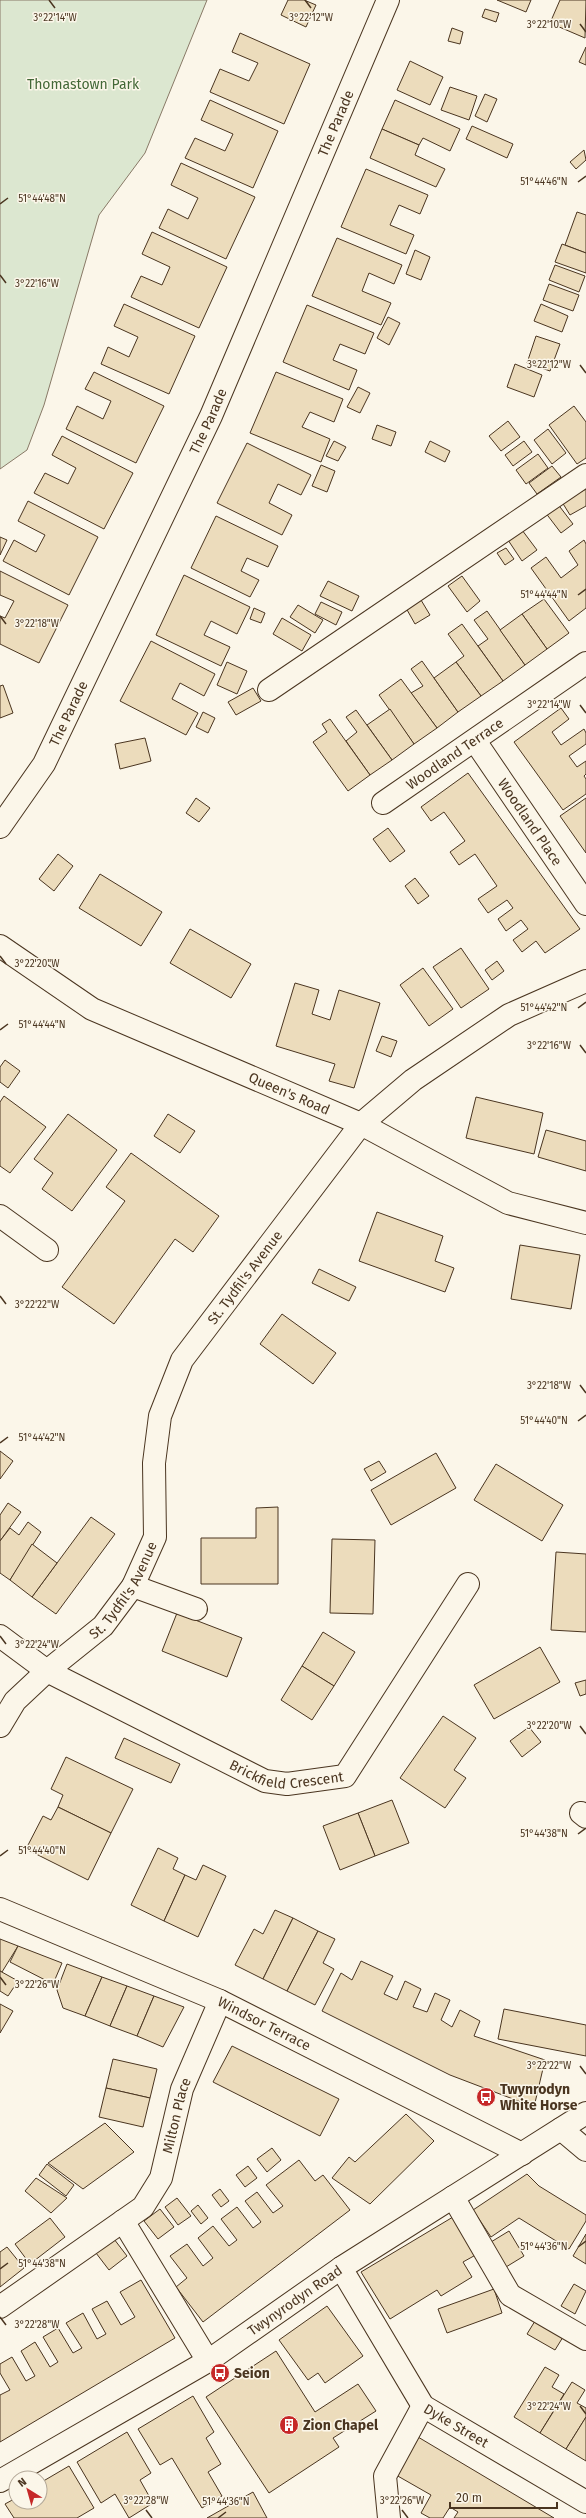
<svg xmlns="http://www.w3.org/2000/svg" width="586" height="2518" viewBox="0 0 586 2518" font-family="'Fira Sans',sans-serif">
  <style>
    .green { fill: #dce7d0; stroke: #887966 }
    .building { fill: #ecdcbc; stroke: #4a3520 }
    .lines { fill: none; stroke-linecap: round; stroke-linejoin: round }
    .minor-casing { stroke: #4a3520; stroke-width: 24 }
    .minor { stroke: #fbf6e9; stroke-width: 22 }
    .ticks { fill: none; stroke: #4a3520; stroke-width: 1.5 }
    .labels { text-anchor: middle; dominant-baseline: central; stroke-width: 3; stroke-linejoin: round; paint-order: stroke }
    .park-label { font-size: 14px; fill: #436837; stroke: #fbf6e9 }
    .street-label { font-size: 14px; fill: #4a3520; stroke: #fbf6e9 }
    .poi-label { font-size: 14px; font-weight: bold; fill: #4a3520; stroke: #fbf6e9; text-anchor: start }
    .ticks-label { font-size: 10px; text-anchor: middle; fill: #4a3520; stroke: #fbf6e9; stroke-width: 3; stroke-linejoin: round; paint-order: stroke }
  </style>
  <rect width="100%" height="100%" fill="#fbf6e9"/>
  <!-- green -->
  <polygon class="green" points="0,0 207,0 145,153 99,215 44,405 27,450 0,469"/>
  <!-- building -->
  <g class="building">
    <polygon points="288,0 304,0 316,5 306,27 281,15"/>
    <polygon points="497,0 531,0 526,12"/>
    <polygon points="560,0 586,0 585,38 550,23"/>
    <polygon points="485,9 499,13 496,22 482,17"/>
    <polygon points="452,28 463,32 460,44 448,41"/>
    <polygon points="240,33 310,64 284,124 210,92 220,69 249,81 258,63 232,52"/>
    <polygon points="586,47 586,65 579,62"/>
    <polygon points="410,61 443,77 430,105 397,90"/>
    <polygon points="450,87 477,96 469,120 441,110"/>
    <polygon points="485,94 497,99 487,122 475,116"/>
    <polygon points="210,100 278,131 253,188 185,158 195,138 225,151 233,134 201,120"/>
    <polygon points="395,100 460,129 450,151 423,138 419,145 382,129"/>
    <polygon points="472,126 513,144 507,158 466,139"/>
    <polygon points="382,129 419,145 415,155 445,169 436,187 370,158"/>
    <polygon points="584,150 586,160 576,169 570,162"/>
    <polygon points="181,163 255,197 226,259 159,228 168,209 188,219 198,198 171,185"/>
    <polygon points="366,169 428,195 420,214 399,205 390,225 414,235 406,254 341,227"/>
    <polygon points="577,212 586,215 586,253 565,245"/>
    <polygon points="152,232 227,267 199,328 131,297 141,276 162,285 170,267 142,254"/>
    <polygon points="337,238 402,265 394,284 369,273 362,291 391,303 381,325 312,296"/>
    <polygon points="562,244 586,253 586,273 555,262"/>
    <polygon points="415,250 430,257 421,280 406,274"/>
    <polygon points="555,265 585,276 579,292 549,280"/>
    <polygon points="549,284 579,295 573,311 543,300"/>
    <polygon points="124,304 195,336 169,394 101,364 108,347 129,357 138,337 114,326"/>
    <polygon points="541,304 568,316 562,332 534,321"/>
    <polygon points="307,305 374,333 365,354 340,344 333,360 357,370 349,390 283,362"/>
    <polygon points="388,317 400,323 389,345 377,338"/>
    <polygon points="536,336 560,344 550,371 527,363"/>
    <polygon points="515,364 542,375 534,397 507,387"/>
    <polygon points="94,372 164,406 136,463 66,429 77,406 103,419 111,401 85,389"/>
    <polygon points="276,372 343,399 334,422 310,412 302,427 330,439 321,462 250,433"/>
    <polygon points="358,387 370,393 360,413 347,407"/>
    <polygon points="574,406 586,422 586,458 577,464 549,425"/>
    <polygon points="508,421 520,437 501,451 489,436"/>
    <polygon points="377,425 396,432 391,446 372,439"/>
    <polygon points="548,429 566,453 552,464 534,440"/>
    <polygon points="62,436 133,473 104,529 34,493 45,473 68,484 76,468 52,455"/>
    <polygon points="334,441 346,447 338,461 326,456"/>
    <polygon points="430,441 450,451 445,462 425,452"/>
    <polygon points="524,441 532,452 513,466 505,455"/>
    <polygon points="247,443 311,475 301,495 278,484 269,503 292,515 282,535 217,503"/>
    <polygon points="538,454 548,468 526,484 516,470"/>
    <polygon points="321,465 335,471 327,492 312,486"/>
    <polygon points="552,466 561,477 537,494 529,483"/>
    <polygon points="586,489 586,506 570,515 562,502"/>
    <polygon points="28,501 98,537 69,595 3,561 14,540 36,552 45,535 18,521"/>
    <polygon points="557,503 573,524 561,533 545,512"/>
    <polygon points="216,516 278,546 268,567 247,558 241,571 259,580 250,597 191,568"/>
    <polygon points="522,530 537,550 522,561 508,540"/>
    <polygon points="0,537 7,540 0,555"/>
    <polygon points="584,540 586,544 586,608 569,621 531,568 546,557 561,578 578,565 569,551"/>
    <polygon points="506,548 514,559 505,565 497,553"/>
    <polygon points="0,571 68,605 39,663 0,644 0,616 5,618 14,601 0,595"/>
    <polygon points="184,575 250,607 237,634 211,621 204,635 230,647 221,666 156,635"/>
    <polygon points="462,576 480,601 467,612 448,586"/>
    <polygon points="328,581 359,596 352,611 320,596"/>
    <polygon points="544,599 569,633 547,649 522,614"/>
    <polygon points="421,600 430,615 415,624 406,608"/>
    <polygon points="321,602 342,612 336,625 315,614"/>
    <polygon points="298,605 323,620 315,633 290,617"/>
    <polygon points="254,608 265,613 261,623 250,619"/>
    <polygon points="487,611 525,665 503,681 478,646 488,639 474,620"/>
    <polygon points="522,614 547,649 525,665 500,630"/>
    <polygon points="282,618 311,635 302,651 273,634"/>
    <polygon points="462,624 503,681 481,696 456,662 464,656 448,634"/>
    <polygon points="151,641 215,674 204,696 180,683 172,699 198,713 186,735 120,701"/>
    <polygon points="422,661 458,712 437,728 411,693 423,686 411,669"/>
    <polygon points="227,662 247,671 237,694 217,685"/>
    <polygon points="456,662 481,696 458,712 434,678"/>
    <polygon points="401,679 437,728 414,744 379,695"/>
    <polygon points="3,685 13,713 0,718 0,686"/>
    <polygon points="253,688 261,701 236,715 228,702"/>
    <polygon points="561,708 569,719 552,732 561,745 584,729 586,733 586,744 569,756 577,767 586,761 586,774 584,776 586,779 586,794 563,810 514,742"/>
    <polygon points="390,709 414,744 392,760 367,725"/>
    <polygon points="356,710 392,760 370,775 346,741 357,732 346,717"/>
    <polygon points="203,712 215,718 208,733 196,727"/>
    <polygon points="330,719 370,775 348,791 313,742 327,732 322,724"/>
    <polygon points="145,738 151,761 120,769 115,744"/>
    <polygon points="468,773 580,929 545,953 536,941 522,952 513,940 528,929 521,920 506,931 498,919 513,908 507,900 488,913 478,899 497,886 475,854 459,865 450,852 465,841 444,812 431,821 421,807"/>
    <polygon points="196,798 210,808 199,822 186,813"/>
    <polygon points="586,798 586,853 560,816"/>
    <polygon points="388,828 405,851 390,862 373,839"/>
    <polygon points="58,854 73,866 54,891 39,879"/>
    <polygon points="100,874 162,912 141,946 79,908"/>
    <polygon points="415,878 429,896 418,904 405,886"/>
    <polygon points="190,929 251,964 231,998 170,963"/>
    <polygon points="461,948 489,989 461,1008 433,967"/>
    <polygon points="497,961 504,971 492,980 485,970"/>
    <polygon points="423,968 453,1009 429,1026 400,985"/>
    <polygon points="295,983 319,990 312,1014 330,1020 339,990 380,1003 354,1088 329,1081 335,1064 276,1046"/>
    <polygon points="382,1036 397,1041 391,1057 376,1051"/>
    <polygon points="5,1060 20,1071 8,1088 0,1082 0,1067"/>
    <polygon points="4,1096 46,1127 10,1173 0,1166 0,1102"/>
    <polygon points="476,1097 543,1113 534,1154 466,1138"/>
    <polygon points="68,1114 117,1150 72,1211 42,1189 53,1173 34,1159"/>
    <polygon points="168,1114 195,1131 180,1153 154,1136"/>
    <polygon points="546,1130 586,1141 586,1171 538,1157"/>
    <polygon points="131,1153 219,1216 193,1252 175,1239 114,1324 62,1287 125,1201 106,1187"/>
    <polygon points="377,1212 443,1236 435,1261 454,1268 445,1292 359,1261"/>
    <polygon points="520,1245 580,1255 571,1309 511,1299"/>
    <polygon points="319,1269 356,1287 349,1301 312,1283"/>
    <polygon points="282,1314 336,1353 313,1384 260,1344"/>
    <polygon points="0,1451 13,1461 0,1479"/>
    <polygon points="436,1453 456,1488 391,1525 371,1490"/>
    <polygon points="379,1461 386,1472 371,1481 364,1469"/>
    <polygon points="496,1464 563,1505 542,1541 474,1500"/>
    <polygon points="8,1503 21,1512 0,1541 0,1515"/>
    <polygon points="278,1507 278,1584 201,1584 201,1538 256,1538 256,1508"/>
    <polygon points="91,1517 115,1534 56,1614 32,1597"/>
    <polygon points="28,1522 41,1532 10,1580 0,1573 0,1541 10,1528 19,1535"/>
    <polygon points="332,1539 375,1540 373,1614 330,1613"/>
    <polygon points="32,1544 57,1563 32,1597 10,1580"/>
    <polygon points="556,1552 586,1554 586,1632 551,1630"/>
    <polygon points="177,1613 242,1638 227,1677 162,1651"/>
    <polygon points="323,1632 355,1652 334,1686 302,1666"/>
    <polygon points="540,1647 560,1682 494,1719 474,1685"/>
    <polygon points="302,1666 334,1686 312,1720 281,1700"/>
    <polygon points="586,1680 586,1694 580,1696 575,1683"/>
    <polygon points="443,1716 476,1738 454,1770 466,1778 445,1808 400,1778"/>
    <polygon points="529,1727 541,1742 522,1757 510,1741"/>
    <polygon points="124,1738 180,1764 171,1783 115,1758"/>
    <polygon points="66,1757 133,1789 111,1833 58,1807 63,1795 51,1789"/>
    <polygon points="392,1800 409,1843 375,1856 358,1813"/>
    <polygon points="58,1807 111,1833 88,1880 26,1849 43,1816 51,1820"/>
    <polygon points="358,1813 375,1856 340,1870 323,1826"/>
    <polygon points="158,1848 178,1858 173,1869 185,1875 164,1921 131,1905"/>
    <polygon points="203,1865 226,1876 198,1937 164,1921 185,1875 196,1880"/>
    <polygon points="275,1910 293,1918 263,1979 235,1965 254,1929 263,1934"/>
    <polygon points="293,1918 318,1931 287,1991 263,1979"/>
    <polygon points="318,1931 335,1939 323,1963 334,1969 315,2005 287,1991"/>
    <polygon points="0,1939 18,1946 2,1972 0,1971"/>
    <polygon points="18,1946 62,1963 53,1984 10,1962"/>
    <polygon points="361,1961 393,1976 384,1994 397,2000 405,1981 421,1989 413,2007 427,2012 435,1993 450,2000 441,2020 452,2027 460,2010 480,2021 474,2036 545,2060 534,2107 450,2075 322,2011 341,1973 352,1980"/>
    <polygon points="67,1964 102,1977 85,2016 63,2008 57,1990"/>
    <polygon points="0,1971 18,1981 8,1996 0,1991"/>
    <polygon points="102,1977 127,1986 110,2026 85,2016"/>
    <polygon points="127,1986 154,1996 137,2036 110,2026"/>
    <polygon points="154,1996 184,2007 163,2047 137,2036"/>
    <polygon points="0,2004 13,2011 0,2033"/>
    <polygon points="504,2009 586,2025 586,2056 498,2039"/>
    <polygon points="232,2046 339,2099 320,2136 213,2082"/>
    <polygon points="113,2059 157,2069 150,2098 106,2088"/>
    <polygon points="106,2088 150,2098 143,2127 99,2117"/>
    <polygon points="406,2114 434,2141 370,2204 332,2178 349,2157 355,2162"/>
    <polygon points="105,2123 134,2152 83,2189 48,2163"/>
    <polygon points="272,2148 281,2160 267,2172 257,2159"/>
    <polygon points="299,2160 315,2181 323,2175 350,2210 203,2322 176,2287 187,2278 170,2256 187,2244 203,2266 213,2258 198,2238 213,2226 229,2246 237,2240 221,2219 237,2207 253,2228 261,2222 245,2201 257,2192 273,2213 283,2206 266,2185"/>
    <polygon points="47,2164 74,2185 66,2196 39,2175"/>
    <polygon points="248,2166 257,2178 245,2187 236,2175"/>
    <polygon points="527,2174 539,2186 586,2215 586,2221 569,2249 519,2218 491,2237 473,2210"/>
    <polygon points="36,2178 67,2198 51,2213 25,2191"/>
    <polygon points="220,2189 229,2201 221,2207 212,2195"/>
    <polygon points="177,2198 191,2216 178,2225 165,2207"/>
    <polygon points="198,2205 208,2218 201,2224 191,2211"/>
    <polygon points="160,2209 174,2227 158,2239 144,2221"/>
    <polygon points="458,2214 481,2252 463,2262 472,2277 441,2296 437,2290 390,2319 361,2272"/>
    <polygon points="50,2218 65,2237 30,2264 15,2244"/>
    <polygon points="509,2231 524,2256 506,2267 491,2242"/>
    <polygon points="586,2234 586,2264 573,2256"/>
    <polygon points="114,2239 127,2256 109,2270 96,2253"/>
    <polygon points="7,2247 24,2268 0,2287 0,2252"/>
    <polygon points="141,2280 175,2338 0,2442 0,2395 10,2390 0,2373 0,2364 12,2357 26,2381 35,2376 21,2351 35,2342 50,2367 58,2362 43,2337 58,2328 73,2353 82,2348 66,2323 83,2313 97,2339 106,2334 92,2309 107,2301 121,2325 135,2317 120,2292"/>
    <polygon points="574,2284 586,2291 575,2314 561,2306"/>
    <polygon points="494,2289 502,2313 447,2333 438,2309"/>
    <polygon points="327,2306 363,2356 325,2383 318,2373 308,2380 279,2340"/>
    <polygon points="535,2321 563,2337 555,2350 527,2334"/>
    <polygon points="276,2351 315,2412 358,2384 376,2411 333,2438 339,2447 269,2493 206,2397"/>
    <polygon points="545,2367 559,2375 552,2387 564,2394 540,2433 514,2417"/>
    <polygon points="572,2382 585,2390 577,2403 586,2408 586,2417 566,2449 540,2433"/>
    <polygon points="193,2396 214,2432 206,2438 221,2464 208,2472 222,2496 202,2508 172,2458 160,2465 138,2429"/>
    <polygon points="586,2417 586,2461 566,2449"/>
    <polygon points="127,2432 151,2473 140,2480 153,2503 129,2518 115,2494 101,2503 77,2462"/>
    <polygon points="418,2437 554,2518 454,2518 458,2512 450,2507 443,2518 430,2518 421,2513 431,2495 396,2475"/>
    <polygon points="69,2466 94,2508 77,2518 14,2518 5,2504 16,2498 16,2502 40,2502 40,2483"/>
    <polygon points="253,2492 267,2518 207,2518"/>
  </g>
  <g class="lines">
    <defs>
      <g id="minor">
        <polyline points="269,690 586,475"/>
        <path id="s1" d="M475 741 586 904"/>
        <path id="s2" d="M383 803 586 663"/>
        <path id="s3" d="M0 827 44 764 211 416 388 0"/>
        <path id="s4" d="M0 946 92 1009 361 1124 508 1203 586 1223"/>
        <polyline points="0,1216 47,1250"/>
        <polyline points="133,1586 196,1609"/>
        <path id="s5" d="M0 1636 47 1671 265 1781 287 1784 345 1776 468 1584"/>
        <path id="s6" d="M0 1726 15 1701 47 1671 103 1626 133 1586 155 1537 154 1463 160 1416 182 1360 361 1124 413 1080 509 1015 586 981"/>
        <polyline points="581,1813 586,1817"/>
        <path id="s7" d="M0 1909 220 2001 522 2154"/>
        <polyline points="561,2129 586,2150"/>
        <polyline points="453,2197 510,2295 586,2339"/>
        <polyline points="123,2221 208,2361"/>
        <path id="s8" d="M341 2268 423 2406 586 2502"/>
        <path id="s9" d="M0 2307 143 2207 161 2178 182 2089 220 2001"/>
        <path id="s10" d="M0 2481 208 2361 341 2268 586 2113"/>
        <polyline points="389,2518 385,2476 423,2406"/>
      </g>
    </defs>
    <!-- minor casing -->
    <use href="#minor" class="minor-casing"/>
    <!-- minor -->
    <use href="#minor" class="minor"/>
  </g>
  <!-- ticks -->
  <path class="ticks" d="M49 0 55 8M305 0 311 8M580 24 586 32M578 182 586 176M0 204 8 198M0 275 6 283M580 365 586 373M578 595 586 589M0 616 6 624M580 705 586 713M0 956 6 964M578 1008 586 1002M0 1030 8 1024M580 1045 586 1053M0 1296 6 1304M580 1385 586 1393M578 1421 586 1415M0 1443 8 1437M0 1636 6 1644M580 1726 586 1734M578 1834 586 1828M0 1856 8 1850M0 1977 6 1985M580 2066 586 2074M578 2247 586 2241M0 2269 8 2263M0 2317 6 2325M580 2406 586 2414M146 2510 152 2518M402 2510 408 2518M218 2518 226 2512"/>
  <!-- icons -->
  <defs>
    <symbol id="bus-disc" viewBox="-11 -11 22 22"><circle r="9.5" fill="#c62828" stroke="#fbf6e9"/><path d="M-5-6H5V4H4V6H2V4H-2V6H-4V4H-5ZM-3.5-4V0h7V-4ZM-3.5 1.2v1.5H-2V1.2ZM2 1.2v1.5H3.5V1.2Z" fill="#fff"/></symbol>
    <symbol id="building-disc" viewBox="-11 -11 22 22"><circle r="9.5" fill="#c62828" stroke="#fbf6e9"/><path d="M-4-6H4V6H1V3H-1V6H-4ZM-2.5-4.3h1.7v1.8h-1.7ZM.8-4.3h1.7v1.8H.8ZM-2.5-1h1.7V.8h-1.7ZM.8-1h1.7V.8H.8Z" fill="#fff"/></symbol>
  </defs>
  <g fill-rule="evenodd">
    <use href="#bus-disc" x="475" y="2086" width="22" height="22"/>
    <use href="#bus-disc" x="209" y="2362" width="22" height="22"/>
    <use href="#building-disc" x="278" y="2414" width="22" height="22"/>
  </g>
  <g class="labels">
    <!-- park labels -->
    <g class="park-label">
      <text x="83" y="84">Thomastown Park</text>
    </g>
    <!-- street labels -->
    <g class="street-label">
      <text stroke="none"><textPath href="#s3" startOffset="781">The Parade</textPath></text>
      <text stroke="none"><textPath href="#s3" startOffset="457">The Parade</textPath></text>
      <text stroke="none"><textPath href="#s3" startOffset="133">The Parade</textPath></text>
      <text stroke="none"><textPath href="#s2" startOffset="87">Woodland Terrace</textPath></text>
      <text stroke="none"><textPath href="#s1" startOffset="98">Woodland Place</textPath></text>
      <text stroke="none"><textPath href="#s4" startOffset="326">Queen's Road</textPath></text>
      <text stroke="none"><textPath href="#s6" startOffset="534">St. Tydfil's Avenue</textPath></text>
      <text stroke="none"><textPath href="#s6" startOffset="186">St. Tydfil's Avenue</textPath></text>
      <text stroke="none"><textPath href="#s5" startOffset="323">Brickfield Crescent</textPath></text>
      <text stroke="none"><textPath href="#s7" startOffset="288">Windsor Terrace</textPath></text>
      <text stroke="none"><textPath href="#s9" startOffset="273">Milton Place</textPath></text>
      <text stroke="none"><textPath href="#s10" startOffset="346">Twynyrodyn Road</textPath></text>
      <text stroke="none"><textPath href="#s8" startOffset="199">Dyke Street</textPath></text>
    </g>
    <!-- poi labels -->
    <g class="poi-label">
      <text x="500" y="2089">Twynrodyn<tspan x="500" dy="16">White Horse</tspan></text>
      <text x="234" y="2373">Seion</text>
      <text x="303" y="2425">Zion Chapel</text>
    </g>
  </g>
  <g class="ticks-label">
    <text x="55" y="21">3°22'14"W</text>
    <text x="311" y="21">3°22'12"W</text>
    <text x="549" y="28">3°22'10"W</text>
    <text x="544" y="185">51°44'46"N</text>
    <text x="42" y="202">51°44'48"N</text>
    <text x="37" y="287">3°22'16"W</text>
    <text x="549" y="368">3°22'12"W</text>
    <text x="544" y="598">51°44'44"N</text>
    <text x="37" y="627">3°22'18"W</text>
    <text x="549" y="708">3°22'14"W</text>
    <text x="37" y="967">3°22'20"W</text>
    <text x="544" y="1011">51°44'42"N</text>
    <text x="42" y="1028">51°44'44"N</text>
    <text x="549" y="1049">3°22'16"W</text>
    <text x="37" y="1308">3°22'22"W</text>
    <text x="549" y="1389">3°22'18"W</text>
    <text x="544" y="1424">51°44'40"N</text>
    <text x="42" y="1441">51°44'42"N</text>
    <text x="37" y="1648">3°22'24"W</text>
    <text x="549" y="1729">3°22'20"W</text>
    <text x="544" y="1837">51°44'38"N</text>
    <text x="42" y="1854">51°44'40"N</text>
    <text x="37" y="1988">3°22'26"W</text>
    <text x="549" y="2069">3°22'22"W</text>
    <text x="544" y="2250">51°44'36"N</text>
    <text x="42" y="2267">51°44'38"N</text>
    <text x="37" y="2328">3°22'28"W</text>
    <text x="549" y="2410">3°22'24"W</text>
    <text x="146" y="2504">3°22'28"W</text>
    <text x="402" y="2504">3°22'26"W</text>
    <text x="226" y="2505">51°44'36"N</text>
  </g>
  <!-- north arrow -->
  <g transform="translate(28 2490) rotate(323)"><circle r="19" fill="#fbf6e9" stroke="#b4a999"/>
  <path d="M0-3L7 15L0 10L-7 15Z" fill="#c62828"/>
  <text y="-6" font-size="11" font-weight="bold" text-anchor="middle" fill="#4a3520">N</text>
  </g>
  <!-- scale -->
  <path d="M450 2502v6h107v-6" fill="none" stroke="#4a3520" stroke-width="2"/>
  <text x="456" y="2502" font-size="12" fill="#4a3520" stroke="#fbf6e9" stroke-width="3" paint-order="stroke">20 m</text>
</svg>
